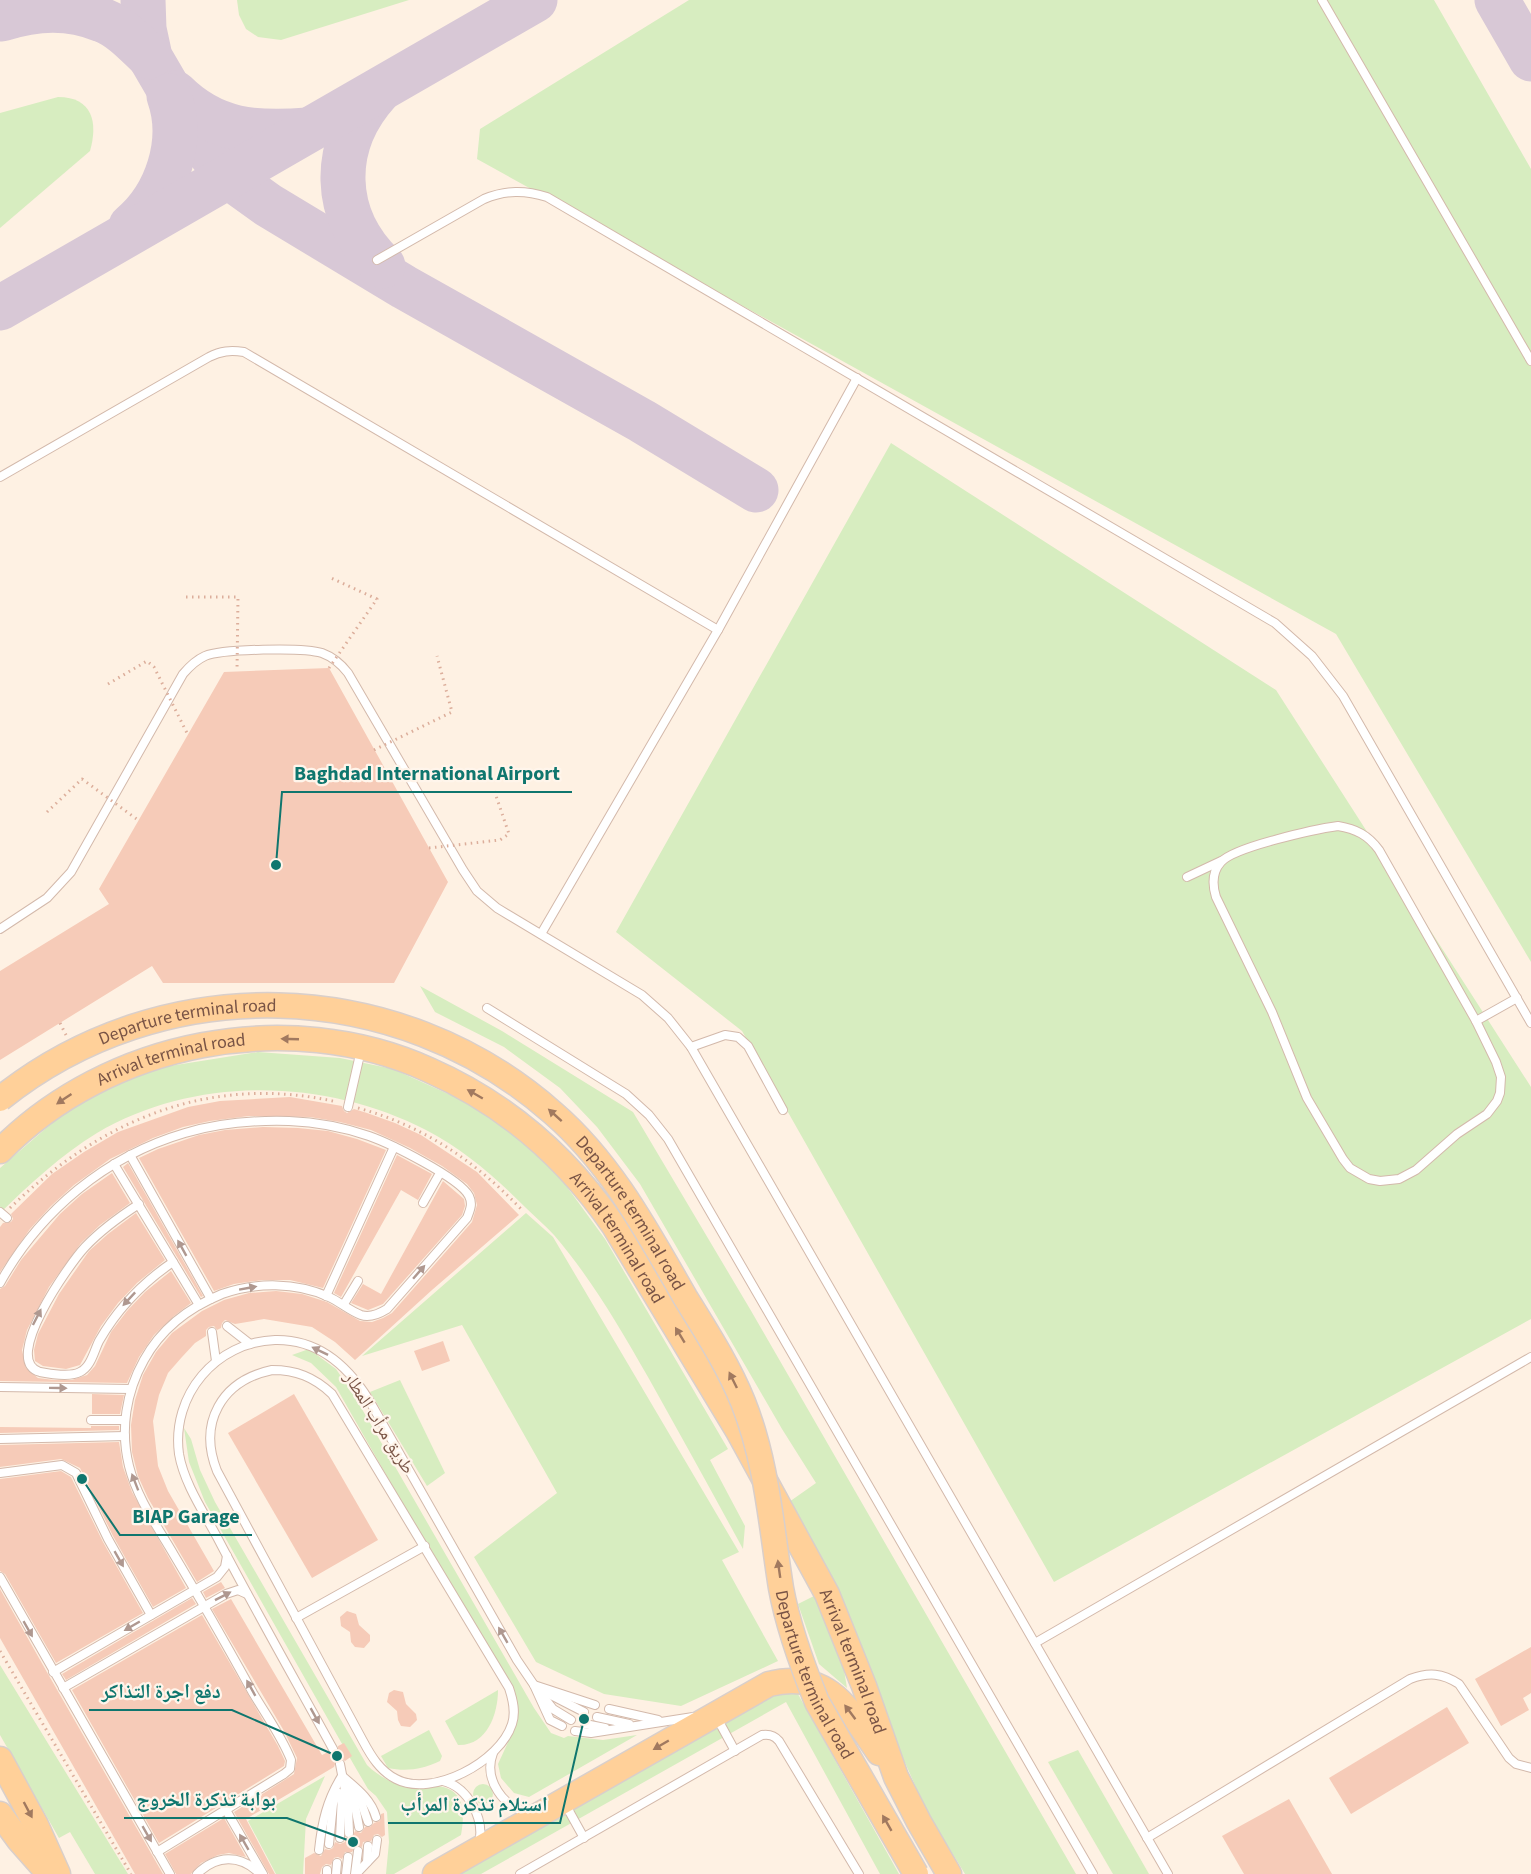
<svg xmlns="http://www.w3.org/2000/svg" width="1531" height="1874" viewBox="0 0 1531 1874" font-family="'Source Sans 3','Noto Naskh Arabic',sans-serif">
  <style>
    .green { fill: #d7edc0 }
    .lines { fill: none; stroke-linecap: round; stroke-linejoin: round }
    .taxiway { stroke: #d8c8d6; stroke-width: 45 }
    .building { fill: #f6cbb8 }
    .service-casing { stroke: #d3b9ab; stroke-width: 10 }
    .primary-casing { stroke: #d9cfcb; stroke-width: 27 }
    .path { stroke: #dcae9b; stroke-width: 3; stroke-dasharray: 1.5 4.5; stroke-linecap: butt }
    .service { stroke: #fff; stroke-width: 8 }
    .primary { stroke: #ffd099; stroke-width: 24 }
    .primary-bridge-casing { stroke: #d9cfcb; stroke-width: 27; stroke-linecap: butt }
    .path-bridge { stroke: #dcae9b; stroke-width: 3; stroke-dasharray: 1.5 4.5; stroke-linecap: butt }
    .primary-bridge { stroke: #ffd099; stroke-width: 24 }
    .oneway { fill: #a1795f }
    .oneway2 { fill: #af9890 }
    .labels { text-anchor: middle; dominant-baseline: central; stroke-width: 4.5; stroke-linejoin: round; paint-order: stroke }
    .street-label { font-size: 18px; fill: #795446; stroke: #fff5eb }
    .leader { fill: none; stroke: #0f766e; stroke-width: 2 }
    .callout-dot { fill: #0f766e; stroke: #fff5eb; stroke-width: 2 }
    .callout-label { font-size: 20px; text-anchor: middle; font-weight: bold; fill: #0f766e; stroke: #fff5eb; stroke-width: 4.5; stroke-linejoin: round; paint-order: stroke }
  </style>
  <rect width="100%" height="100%" fill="#fef1e3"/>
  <!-- green -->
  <g class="green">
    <polygon points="237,0 409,0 281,40 258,37 246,29 239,15"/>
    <polygon points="689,0 1434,0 1531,169 1531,962 1336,634 477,159 480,129"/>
    <path d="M58 97C93 97 98 123 90 151L0 228V113Z"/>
    <polygon points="891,443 1276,690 1531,1087 1531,1319 1054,1582 742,1031 616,932"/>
    <polygon points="420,986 502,1031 633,1112 750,1309 1076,1874 965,1874 927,1812 789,1502 816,1483 782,1429 640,1184 597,1127 560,1088 504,1047 435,1012"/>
    <path d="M258 1052 340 1058 393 1069 475 1106 543 1154 605 1239 728 1449 710 1460 745 1526 743 1549C712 1492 680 1434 648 1377 620 1328 591 1278 554 1235 545 1225 534 1216 525 1207 495 1177 463 1149 426 1130 325 1078 196 1075 97 1133 61 1155 30 1184 0 1213V1168L59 1117 106 1089 157 1068Z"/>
    <polygon points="526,1213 553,1237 739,1552 722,1560 778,1661 681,1706 604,1694 536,1662 474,1557 557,1493 462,1325 362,1356"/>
    <polygon points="309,1349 336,1369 355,1397 534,1708 551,1733 564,1738 568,1736 603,1740 637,1735 529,1797 514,1793 501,1778 498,1764 515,1727 511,1707 511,1694 336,1387 311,1363 292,1355"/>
    <polygon points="400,1380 445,1473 427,1486 370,1392"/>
    <path d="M184 1428 191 1439 200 1470 215 1502 367 1765C376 1774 390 1783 403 1785 415 1787 425 1785 436 1786 465 1788 465 1812 461 1835L394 1874H386L389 1842 387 1812 376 1796 368 1789 354 1765 205 1502 189 1462Z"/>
    <polygon points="816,1595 842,1658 847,1688 819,1664 798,1604"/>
    <polygon points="0,1665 128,1874 95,1874 70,1832 59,1838 0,1735"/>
    <polygon points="781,1681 794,1687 899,1874 880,1874 786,1702 481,1874 443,1874"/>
    <path d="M498 1690C498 1714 487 1746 458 1745L445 1721Z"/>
    <path d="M429 1730 442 1756 440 1761C423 1769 407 1772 388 1768L381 1756Z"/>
    <polygon points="1078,1750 1149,1874 1113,1874 1048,1762"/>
    <polygon points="325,1776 306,1819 303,1874 276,1874 248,1821"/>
    <circle cx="483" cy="1794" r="10"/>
  </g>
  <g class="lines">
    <!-- taxiway -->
    <g class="taxiway">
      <polyline points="143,0 144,29 150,57 196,136 229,177 268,205 404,287 642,421 756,490"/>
      <polyline points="1497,0 1531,59"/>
      <path d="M2 19C35 8 69 6 102 20 121 27 136 44 150 57"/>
      <path d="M378 92C330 145 331 216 383 266"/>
      <path d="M175 93C214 132 256 134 308 130"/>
      <path d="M131 226C167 196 185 141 169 96"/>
      <polyline points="0,308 535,0"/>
    </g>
  </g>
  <!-- building -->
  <g class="building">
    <polygon points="329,668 448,882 394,983 163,983 152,966 0,1060 0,971 109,904 99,889 224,672"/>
    <polygon points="290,1097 342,1106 344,1111 347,1113 354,1109 367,1113 395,1123 421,1135 477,1172 519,1215 432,1290 355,1360 335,1342 312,1327 264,1319 235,1324 225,1320 222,1323 221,1328 217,1330 214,1326 209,1327 206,1330 206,1336 195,1343 182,1357 168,1373 159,1395 153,1421 158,1466 168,1491 214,1571 197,1582 148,1498 138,1476 132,1452 131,1425 135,1400 143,1375 156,1352 172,1333 202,1311 224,1300 249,1293 276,1291 302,1294 327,1302 360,1321 372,1322 383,1318 392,1313 472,1222 477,1205 474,1193 467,1184 442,1166 410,1148 371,1130 340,1122 310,1117 249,1116 210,1121 183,1127 153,1138 110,1159 74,1185 51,1206 30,1229 0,1272 0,1227 3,1223 11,1222 13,1219 11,1214 52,1174 84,1152 118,1132 188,1107 220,1101"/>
    <polygon points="263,1127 298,1128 328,1131 357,1139 386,1150 323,1288 290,1280 262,1280 234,1284 214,1291 139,1158 158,1149 199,1135 225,1130"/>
    <polygon points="397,1155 432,1174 418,1200 401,1190 341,1297 334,1293"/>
    <polygon points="128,1163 203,1296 201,1297 123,1167"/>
    <polygon points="112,1173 130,1203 100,1225 81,1243 49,1287 27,1330 22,1350 26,1368 38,1378 54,1380 72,1380 87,1375 95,1366 111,1332 127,1311 145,1292 171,1271 191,1303 174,1316 154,1335 139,1357 127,1383 0,1381 0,1289 5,1286 21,1260 60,1214 82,1194"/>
    <polygon points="443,1181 464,1199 465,1206 462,1215 383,1304 368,1310 351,1303 363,1284 381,1294"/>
    <polygon points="136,1213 165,1260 137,1283 118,1303 101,1326 80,1365 66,1369 43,1366 35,1361 34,1350 38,1334 59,1294 89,1251 108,1234"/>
    <polygon points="443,1341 450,1361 422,1371 414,1351"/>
    <polygon points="92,1394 124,1395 120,1414 92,1414"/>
    <polygon points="294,1394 378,1540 312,1578 228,1433"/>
    <polygon points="91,1426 119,1426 119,1430 0,1433 0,1427 91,1428"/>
    <polygon points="119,1442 123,1467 132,1492 186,1588 153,1607 113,1536 80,1468 61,1459 0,1467 0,1445"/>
    <polygon points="61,1471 71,1477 103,1542 143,1613 56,1663 5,1574 0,1571 0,1479"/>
    <polygon points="221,1582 225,1588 206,1598 203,1592"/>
    <polygon points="0,1589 48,1674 163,1874 135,1874 0,1638"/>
    <polygon points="192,1598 196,1604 66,1680 62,1674"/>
    <polygon points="231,1599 322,1755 328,1752 330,1754 335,1754 338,1752 338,1746 344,1743 352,1756 345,1761 341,1758 337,1759 334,1767 246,1819 275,1874 269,1874 234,1812 294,1774 297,1758 284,1731 212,1609"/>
    <polygon points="347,1611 356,1614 359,1625 370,1635 370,1641 364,1648 355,1647 351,1642 350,1632 341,1626 340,1617"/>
    <polygon points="202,1615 278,1746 285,1761 284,1766 159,1843 72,1690"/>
    <polygon points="1531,1647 1531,1693 1523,1698 1529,1710 1501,1726 1475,1679"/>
    <polygon points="394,1690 403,1692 406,1704 416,1714 417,1720 410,1727 401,1726 398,1720 397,1711 387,1702 389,1693"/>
    <polygon points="1447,1707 1469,1743 1351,1814 1329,1778"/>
    <polygon points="1289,1799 1332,1874 1244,1874 1222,1836"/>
    <polygon points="384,1813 385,1835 382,1837 378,1834 374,1835 371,1841 363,1842 362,1847 356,1845 352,1852 345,1852 342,1859 338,1857 334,1858 331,1865 326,1864 322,1867 320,1874 305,1874 305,1858 314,1853 321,1856 325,1849 329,1850 333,1848 335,1842 340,1844 345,1842 346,1838 352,1838 355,1831 361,1833 365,1827 370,1827 374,1823 380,1821 381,1814"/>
    <polygon points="224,1818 246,1857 229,1853 218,1855 201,1863 191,1874 176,1874 165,1854"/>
  </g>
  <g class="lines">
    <defs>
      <g id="service">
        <polyline points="1322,0 1531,361"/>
        <path d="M377 260 484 199C506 190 525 190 547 197L1275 623 1312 656 1343 696 1531 1023"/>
        <path d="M0 477 209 357C221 351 230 350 244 352L718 630"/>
        <path d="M1338 826C1356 829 1368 835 1379 850L1476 1021 1496 1062 1501 1077 1500 1093 1497 1101 1487 1114 1457 1134 1416 1170 1399 1179 1380 1181 1369 1179 1350 1168 1343 1159 1307 1098 1272 1012 1216 897C1212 884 1212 872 1221 862 1234 847 1316 829 1338 826Z"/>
        <polyline points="1187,877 1221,861"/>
        <path d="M0 929 47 898 71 872 183 674C189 667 196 660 205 656 222 649 304 647 322 653 333 657 341 664 348 673L463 870 477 891 497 908 642 995 668 1018 691 1047 1168 1874"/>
        <polyline points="541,934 718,630 857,378"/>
        <polyline points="487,1008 626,1094 649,1115 668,1139 1093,1874"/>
        <polyline points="1476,1021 1517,998"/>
        <polyline points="691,1047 725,1035 738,1037 748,1046 783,1110"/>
        <polyline points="348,1107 361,1050"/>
        <polyline points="130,1155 211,1299"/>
        <polyline points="114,1164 199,1305"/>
        <polyline points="423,1203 440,1173"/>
        <path d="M139 1204C119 1217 101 1230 85 1247 70 1263 0 1361 40 1372 50 1374 71 1377 80 1372 91 1367 94 1351 99 1341 118 1308 142 1283 173 1262"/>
        <polyline points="0,1212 7,1218"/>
        <path d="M0 1283C40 1211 106 1156 185 1133 219 1123 254 1120 289 1121 315 1122 343 1127 369 1136 389 1143 460 1178 469 1196 473 1204 470 1210 467 1218L387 1309C379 1314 370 1318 361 1315 350 1311 340 1302 329 1297 296 1282 256 1282 222 1294 190 1307 161 1329 144 1360 126 1392 120 1430 129 1466 137 1498 157 1526 174 1555 201 1600 227 1646 253 1693 266 1715 282 1737 291 1760L290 1769 284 1774 157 1852"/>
        <polyline points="326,1296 394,1147"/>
        <polyline points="344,1304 358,1281"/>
        <polyline points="227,1326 250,1344"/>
        <polyline points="212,1332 216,1361"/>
        <path d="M272 1370C296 1370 314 1377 332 1394L509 1688C513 1700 516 1712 512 1724 500 1762 432 1798 396 1779 380 1771 371 1756 363 1741L217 1471C198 1423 221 1381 272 1370Z"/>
        <polyline points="0,1387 131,1389"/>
        <polyline points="91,1420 125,1420"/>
        <polyline points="0,1439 125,1436"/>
        <polyline points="0,1473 62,1465 76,1473 108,1539 151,1615"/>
        <polyline points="0,1577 170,1874"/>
        <polyline points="296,1618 425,1546"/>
        <polyline points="1035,1643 1531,1357"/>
        <polyline points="53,1672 217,1577 225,1567 227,1556"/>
        <polyline points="534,1685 595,1705"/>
        <polyline points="63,1688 226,1594 238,1590 247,1594"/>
        <polyline points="539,1691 553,1709 571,1720"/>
        <polyline points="545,1692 584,1712"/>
        <polyline points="609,1709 658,1720"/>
        <polyline points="597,1717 629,1724"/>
        <polyline points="717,1718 735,1751"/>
        <polyline points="585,1724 605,1728"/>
        <polyline points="575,1731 591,1733 693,1717"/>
        <path d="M333 1749C294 1678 254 1608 217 1537 203 1511 184 1483 179 1454 171 1395 216 1342 275 1340 318 1339 348 1366 369 1400L517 1660 534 1685 550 1720 562 1726"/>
        <path d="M493 1753C483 1779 503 1808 530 1813"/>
        <polyline points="340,1764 348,1806 349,1833"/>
        <path d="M342 1776C356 1788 371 1799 376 1817"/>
        <path d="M443 1781C468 1787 485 1819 479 1843"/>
        <polyline points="348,1789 355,1806 359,1827"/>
        <polyline points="352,1790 361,1802 368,1822"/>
        <polyline points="564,1802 584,1838"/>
        <polyline points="226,1810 263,1874"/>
        <polyline points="340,1838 342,1793"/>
        <path d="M1147 1838 1410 1679C1429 1672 1442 1673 1459 1684L1509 1758 1516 1764 1531 1768"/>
        <polyline points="329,1844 333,1804 337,1792"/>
        <path d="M319 1850C322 1822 327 1800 342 1776"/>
        <polyline points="367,1862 368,1846"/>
        <path d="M197 1874C216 1855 240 1854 259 1873"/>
        <polyline points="327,1874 327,1870"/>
        <polyline points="336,1874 337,1863"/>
        <polyline points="346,1874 348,1857"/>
        <polyline points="355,1874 358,1851"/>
        <polyline points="356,1874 375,1854 377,1840"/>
        <path d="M520 1874 762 1735C769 1734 774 1735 779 1741L859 1874"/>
      </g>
      <g id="primary">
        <path id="s1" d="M0 1151C108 1041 288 1006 429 1070 506 1104 567 1157 614 1226L738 1431 827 1594 864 1686 896 1777 919 1822 949 1874"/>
        <polyline points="0,1759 36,1825 58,1874"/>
        <polyline points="0,1814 19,1840 49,1874"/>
        <path d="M435 1874 769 1684C829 1669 849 1710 879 1753"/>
      </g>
    </defs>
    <!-- service casing -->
    <use href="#service" class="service-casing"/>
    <!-- primary casing -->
    <use href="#primary" class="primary-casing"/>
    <!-- path -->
    <g class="path">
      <polyline points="60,1023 66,1035"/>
      <path d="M358 1108C424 1126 475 1161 522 1210"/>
      <path d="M10 1208C101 1120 210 1073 337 1102"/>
      <polyline points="0,1651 131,1874"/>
    </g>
    <!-- service -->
    <use href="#service" class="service"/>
    <!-- primary -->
    <use href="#primary" class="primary"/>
    <defs>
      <g id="primary-bridge">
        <path id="s2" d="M0 1099C162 969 397 975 553 1113 611 1163 647 1231 685 1297 706 1331 728 1365 743 1402 767 1462 771 1525 781 1588 788 1627 802 1665 817 1702L916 1874"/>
      </g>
    </defs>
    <!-- primary-bridge casing -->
    <use href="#primary-bridge" class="primary-bridge-casing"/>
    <!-- path-bridge -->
    <g class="path-bridge">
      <polyline points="186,597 238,597 237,671"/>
      <polyline points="329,668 377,599 331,578"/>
      <polyline points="108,684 147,661 154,667 188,735"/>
      <polyline points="374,750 452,712 437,656"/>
      <polyline points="47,812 82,779 138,820"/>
      <polyline points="429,848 500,840 509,834 493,787"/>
    </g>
    <!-- primary-bridge -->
    <use href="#primary-bridge" class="primary-bridge"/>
  </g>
  <!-- one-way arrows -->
  <defs><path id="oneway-solid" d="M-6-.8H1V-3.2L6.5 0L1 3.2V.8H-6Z" transform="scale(1.5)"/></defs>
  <g class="oneway">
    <use href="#oneway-solid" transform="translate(290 1039) rotate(-178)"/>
    <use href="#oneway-solid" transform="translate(475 1094) rotate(-150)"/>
    <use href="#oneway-solid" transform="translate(64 1099) rotate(146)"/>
    <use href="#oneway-solid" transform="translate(555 1115) rotate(-138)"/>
    <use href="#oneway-solid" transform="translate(680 1335) rotate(-121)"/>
    <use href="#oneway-solid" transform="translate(733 1380) rotate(-116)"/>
    <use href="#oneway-solid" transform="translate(779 1569) rotate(-98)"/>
    <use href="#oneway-solid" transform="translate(850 1712) rotate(-127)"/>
    <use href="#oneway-solid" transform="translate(661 1745) rotate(150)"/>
    <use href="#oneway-solid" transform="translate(28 1810) rotate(62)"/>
    <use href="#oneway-solid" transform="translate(887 1823) rotate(-120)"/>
  </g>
  <g class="oneway2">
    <use href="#oneway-solid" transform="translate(182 1248) rotate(-119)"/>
    <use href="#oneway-solid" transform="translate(419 1272) rotate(-49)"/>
    <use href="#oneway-solid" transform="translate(248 1288) rotate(-10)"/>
    <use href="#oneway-solid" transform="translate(129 1299) rotate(133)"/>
    <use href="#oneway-solid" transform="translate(37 1317) rotate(-63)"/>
    <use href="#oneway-solid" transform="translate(320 1351) rotate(-154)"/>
    <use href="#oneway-solid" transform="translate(58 1388) rotate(1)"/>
    <use href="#oneway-solid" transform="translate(135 1482) rotate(-111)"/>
    <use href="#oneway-solid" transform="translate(119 1559) rotate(60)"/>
    <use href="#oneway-solid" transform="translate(223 1596) rotate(-27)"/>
    <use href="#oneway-solid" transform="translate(132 1626) rotate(150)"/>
    <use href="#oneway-solid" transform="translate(28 1629) rotate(60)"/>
    <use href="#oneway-solid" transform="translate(503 1635) rotate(-120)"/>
    <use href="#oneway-solid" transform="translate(251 1688) rotate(-119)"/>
    <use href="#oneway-solid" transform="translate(315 1716) rotate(61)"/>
    <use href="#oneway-solid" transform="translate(147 1834) rotate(60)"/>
    <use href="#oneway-solid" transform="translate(244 1842) rotate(-120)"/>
  </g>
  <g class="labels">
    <!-- street labels -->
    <g class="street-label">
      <text stroke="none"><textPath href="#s2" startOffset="207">Departure terminal road</textPath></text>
      <text stroke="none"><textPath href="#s1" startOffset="198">Arrival terminal road</textPath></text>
      <text stroke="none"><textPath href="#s2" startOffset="728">Departure terminal road</textPath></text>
      <text stroke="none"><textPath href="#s1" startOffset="720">Arrival terminal road</textPath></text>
      <text transform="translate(379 1423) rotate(58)">طريق مرأب المطار</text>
      <text stroke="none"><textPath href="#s1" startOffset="1206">Arrival terminal road</textPath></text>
      <text stroke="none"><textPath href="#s2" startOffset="1232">Departure terminal road</textPath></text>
    </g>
  </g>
  <!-- callouts -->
  <path class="leader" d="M276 865L282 792H572M82 1479L120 1535H252M337 1756L232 1710H89M353 1842L287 1818H124M584 1719L560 1823H388"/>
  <g class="callout-dot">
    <circle cx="276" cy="865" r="6"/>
    <circle cx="82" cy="1479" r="6"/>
    <circle cx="337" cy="1756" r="6"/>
    <circle cx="353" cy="1842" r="6"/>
    <circle cx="584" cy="1719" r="6"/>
  </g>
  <g class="callout-label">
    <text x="427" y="780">Baghdad International Airport</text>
    <text x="186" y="1523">BIAP Garage</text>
    <text x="161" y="1698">دفع اجرة التذاكر</text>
    <text x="206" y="1806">بوابة تذكرة الخروج</text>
    <text x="474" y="1811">استلام تذكرة المرأب</text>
  </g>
</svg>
